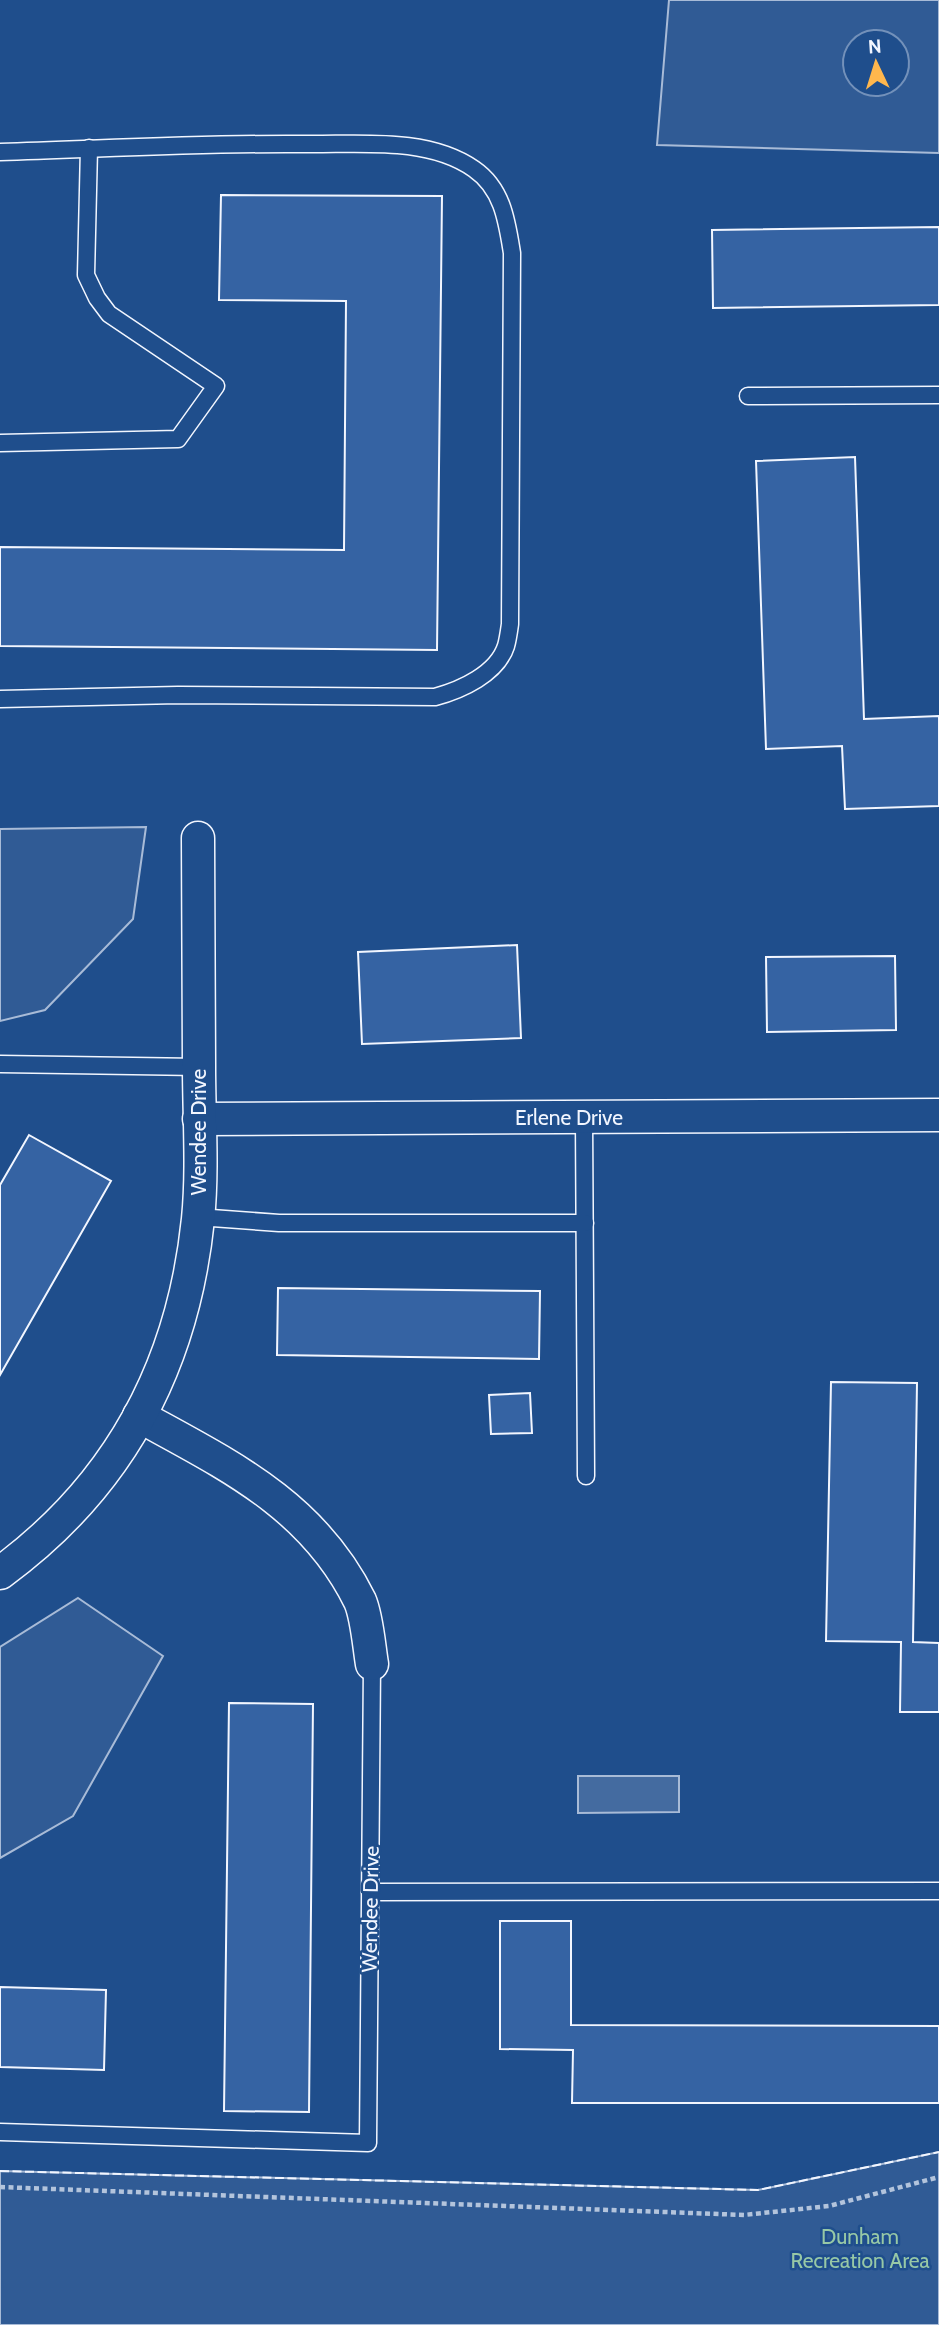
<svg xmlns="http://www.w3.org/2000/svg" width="939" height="2325" viewBox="0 0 939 2325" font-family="Cabin,sans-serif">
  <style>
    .built { fill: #305b95; stroke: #a8bbd7; stroke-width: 2; fill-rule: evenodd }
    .water { fill: #446ba0; stroke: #a8bbd7; stroke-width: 2 }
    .building { fill: #3563a3; stroke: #f2f6ff; stroke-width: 2 }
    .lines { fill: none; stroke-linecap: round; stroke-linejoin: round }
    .service-casing { stroke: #f2f6ff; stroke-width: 19 }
    .minor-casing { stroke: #f2f6ff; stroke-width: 35 }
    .path { stroke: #b3c4dc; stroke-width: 4.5; stroke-dasharray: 5 3.5; stroke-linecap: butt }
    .service { stroke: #1f4e8c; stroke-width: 16 }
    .minor { stroke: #1f4e8c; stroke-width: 32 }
    .fence { stroke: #f2f6ff; stroke-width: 2; stroke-dasharray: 9 3.5; stroke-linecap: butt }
    .labels { text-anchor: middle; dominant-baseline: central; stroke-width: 5; stroke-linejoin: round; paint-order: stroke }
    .street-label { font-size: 21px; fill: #f2f6ff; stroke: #1f4e8c }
    .park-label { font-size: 21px; fill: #97c8a6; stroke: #1f4e8c }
  </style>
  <rect width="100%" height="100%" fill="#1f4e8c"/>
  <!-- built -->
  <g class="built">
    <path d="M669 0H939V153L657 145ZM855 42H897V84H855Z"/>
    <polygon points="146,827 133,919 45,1010 0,1021 0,829"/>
    <polygon points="78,1598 163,1656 73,1816 0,1858 0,1647"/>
    <polygon points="939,2152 939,2325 0,2325 0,2171 758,2190"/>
  </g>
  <!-- water -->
  <polygon class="water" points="578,1776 679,1776 679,1812 578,1813"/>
  <!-- building -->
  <g class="building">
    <polygon points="221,195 442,196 437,650 0,646 0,547 344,550 346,301 219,300"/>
    <polygon points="939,227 939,305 713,308 712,230"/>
    <polygon points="855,457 864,719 939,716 939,806 845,809 842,746 766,749 756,461"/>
    <polygon points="517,945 521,1038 362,1044 358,952"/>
    <polygon points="895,956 896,1030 767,1032 766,957"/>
    <polygon points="29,1135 111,1181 0,1375 0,1185"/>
    <polygon points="278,1288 540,1291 539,1359 277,1355"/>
    <polygon points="831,1382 917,1383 913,1642 939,1643 939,1712 900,1712 901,1642 826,1641"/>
    <polygon points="530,1393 532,1433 491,1434 489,1395"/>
    <polygon points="229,1703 313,1704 309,2112 224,2111"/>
    <polygon points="500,1921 571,1921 571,2025 939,2026 939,2103 572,2103 573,2050 500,2049"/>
    <polygon points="0,1987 106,1990 104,2070 0,2067"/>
  </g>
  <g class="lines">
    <defs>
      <g id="service">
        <path d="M0 152C101 149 202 143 303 144 358 145 427 136 474 169 503 189 507 222 512 253L510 624C509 631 508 639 506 646 497 674 461 690 435 697L178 695 0 699"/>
        <polyline points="748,396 938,395"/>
        <polyline points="0,443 178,439 216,386 109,314 97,298 86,275 89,148"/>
        <polyline points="0,1064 199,1067"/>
        <polyline points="584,1117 586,1476"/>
        <polyline points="198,1217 279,1223 585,1223"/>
        <polyline points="370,1892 939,1891"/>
        <polyline points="0,2132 368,2143 372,1664"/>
      </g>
      <g id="minor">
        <polyline points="199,1119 939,1115"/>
        <path d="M139 1416C228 1465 313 1505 360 1601 367 1617 369 1646 372 1664"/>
        <path d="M0 1573C119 1486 183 1366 198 1219 203 1169 199 1116 199 1066 198 990 198 914 198 838"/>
      </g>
    </defs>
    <!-- service casing -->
    <use href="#service" class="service-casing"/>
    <!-- minor casing -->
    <use href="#minor" class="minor-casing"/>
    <!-- path -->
    <polyline class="path" points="0,2187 744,2215 829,2206 939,2177"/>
    <!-- service -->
    <use href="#service" class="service"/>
    <!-- minor -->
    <use href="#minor" class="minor"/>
    <!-- fence -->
    <polyline class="fence" points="0,2171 758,2190 939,2152"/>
  </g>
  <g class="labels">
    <!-- street labels -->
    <g class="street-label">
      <text x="569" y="1117">Erlene Drive</text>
      <text transform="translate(198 1132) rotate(-90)">Wendee Drive</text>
      <text transform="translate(370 1909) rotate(-89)">Wendee Drive</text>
    </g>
    <!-- park labels -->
    <g class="park-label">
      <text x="860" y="2236">Dunham<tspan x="860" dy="24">Recreation Area</tspan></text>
    </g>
  </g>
  <!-- north arrow -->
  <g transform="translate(876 63) rotate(356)"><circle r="33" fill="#1f4e8c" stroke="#7391ba" stroke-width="2"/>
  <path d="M0-5L12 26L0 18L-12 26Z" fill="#ffb74d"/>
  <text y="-10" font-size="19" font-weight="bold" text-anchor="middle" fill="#f2f6ff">N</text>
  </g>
</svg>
